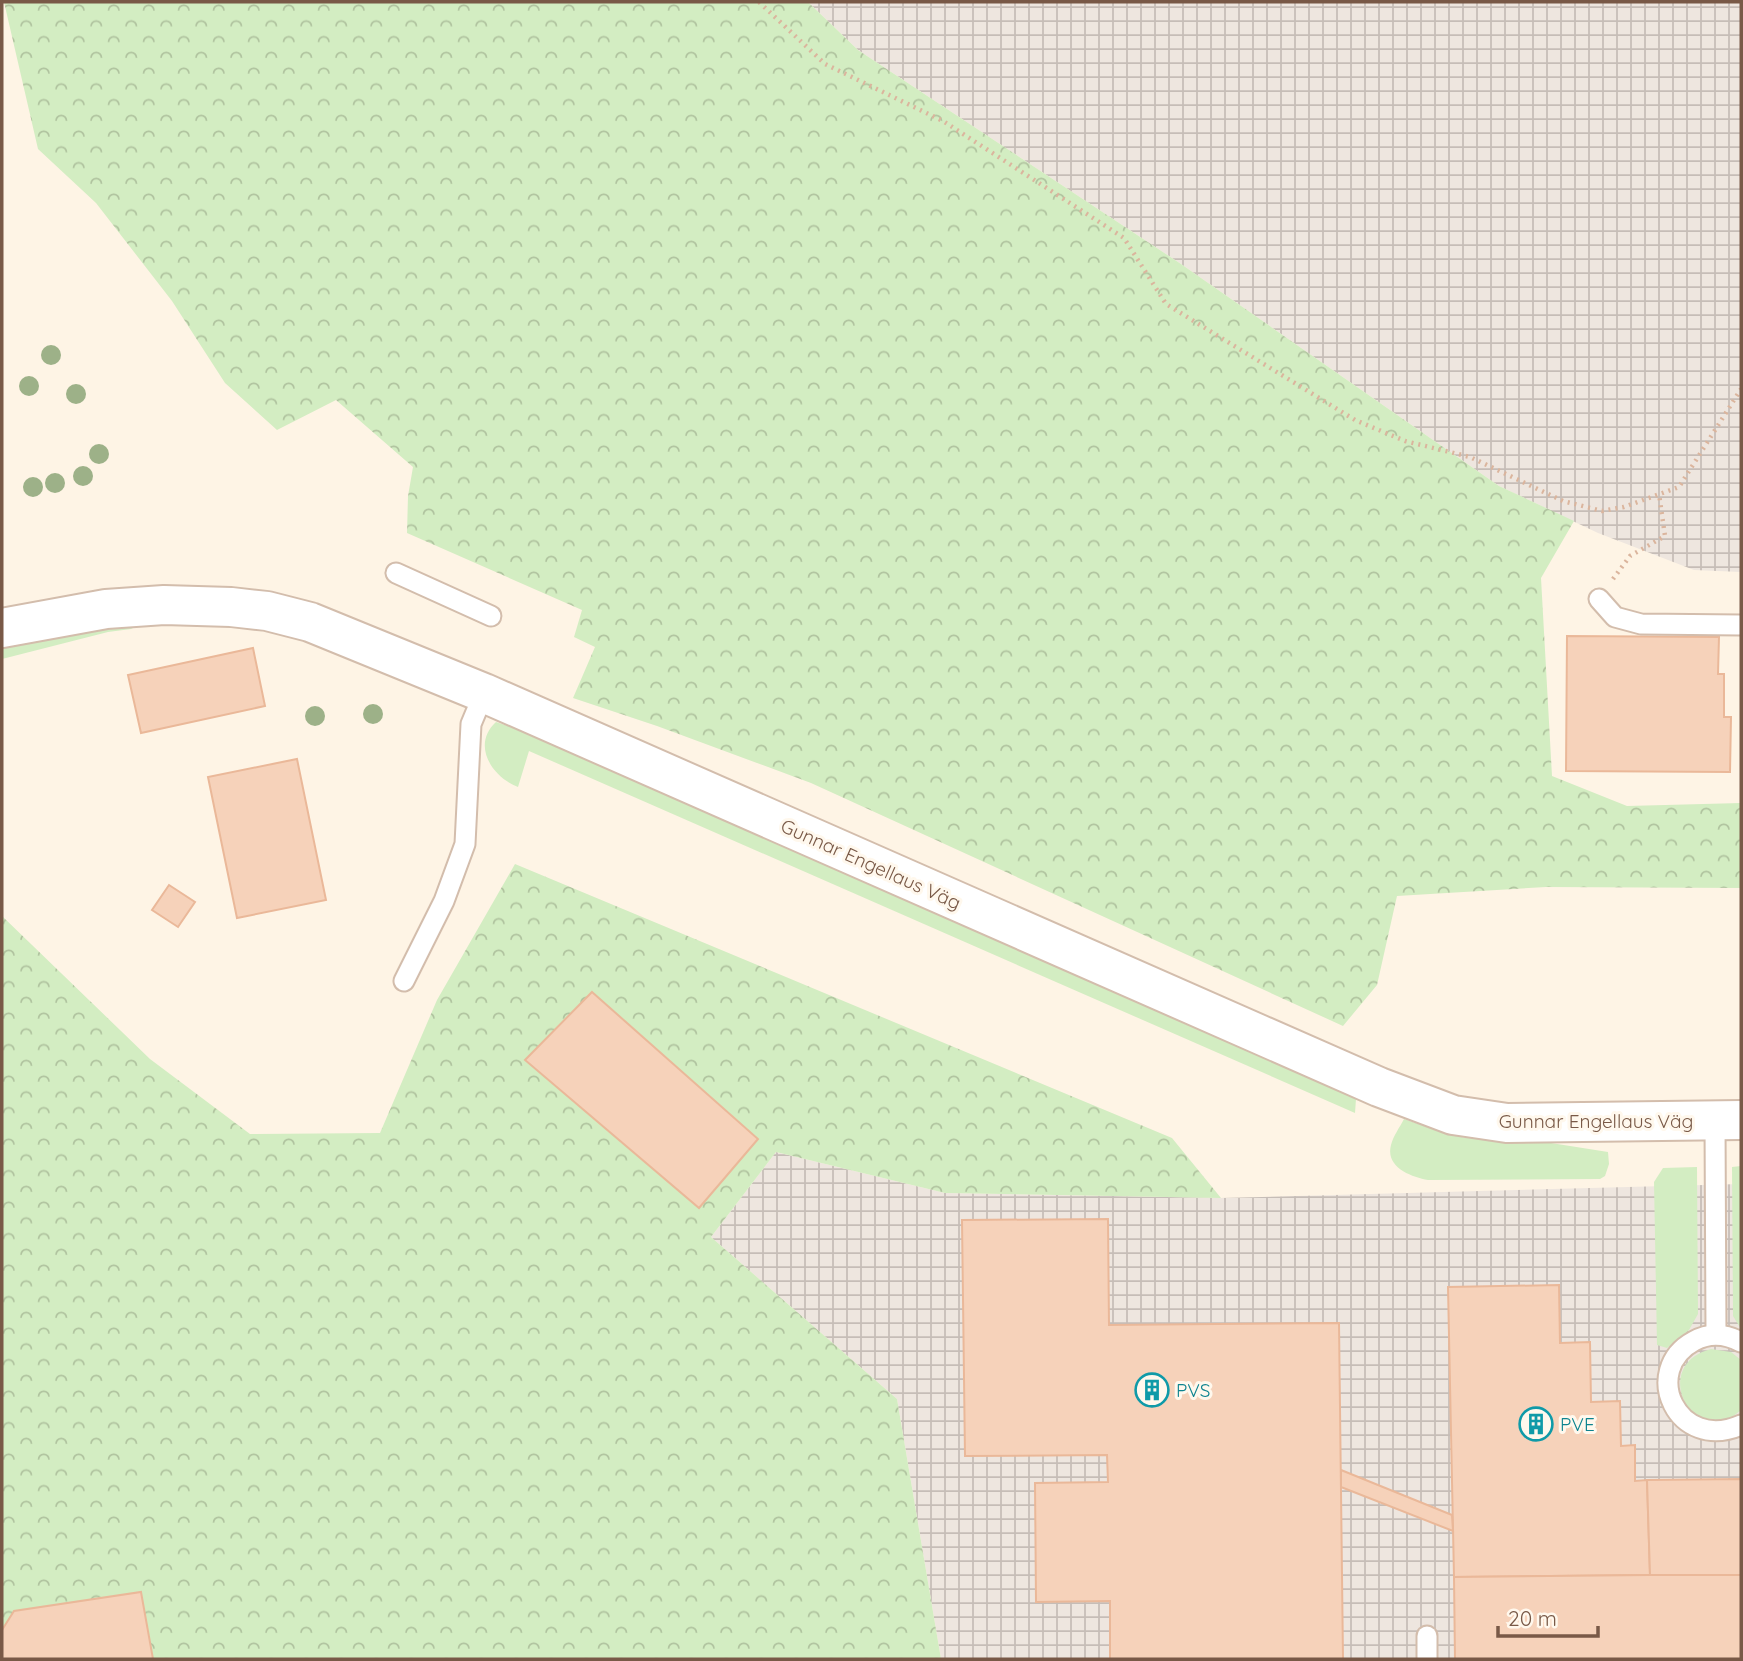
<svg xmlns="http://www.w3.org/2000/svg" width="1743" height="1661" viewBox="0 0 1743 1661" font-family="Quicksand,sans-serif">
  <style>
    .industrial { fill: url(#industrial-grid) }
    .grass { fill: #d3edc2 }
    .forest { fill: url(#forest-crowns) }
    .building { fill: #f6d2ba; stroke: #eab899; stroke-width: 2 }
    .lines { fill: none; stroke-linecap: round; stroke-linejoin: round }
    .service-casing { stroke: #d3bdac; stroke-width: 23 }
    .minor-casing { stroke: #d3bdac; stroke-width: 42 }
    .path { stroke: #dbb59d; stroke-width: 4.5; stroke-dasharray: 2 5; stroke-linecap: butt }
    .service { stroke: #fff; stroke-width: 19 }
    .minor { stroke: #fff; stroke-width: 38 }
    .tree { fill: #9db188 }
    .labels { text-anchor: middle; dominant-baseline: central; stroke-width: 6; stroke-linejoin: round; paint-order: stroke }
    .street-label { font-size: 19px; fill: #795947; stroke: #fff8ed }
    .culture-label { font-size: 19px; fill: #0d838f; stroke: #fff8ed; text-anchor: start }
  </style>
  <defs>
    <pattern id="industrial-grid" width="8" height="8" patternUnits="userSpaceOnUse" patternTransform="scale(1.75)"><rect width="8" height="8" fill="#eee6df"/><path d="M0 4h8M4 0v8" fill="none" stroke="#c6bdb7"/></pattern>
    <pattern id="forest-crowns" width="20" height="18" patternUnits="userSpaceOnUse" patternTransform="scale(1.75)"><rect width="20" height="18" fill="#d3edc2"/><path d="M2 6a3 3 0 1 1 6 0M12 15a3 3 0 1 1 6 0" fill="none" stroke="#b0c39f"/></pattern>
  </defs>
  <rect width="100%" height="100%" fill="#fef4e5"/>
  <!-- industrial -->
  <g class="industrial">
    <polygon points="808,2 1741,2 1741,572 1694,570 1598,533 1499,486 1181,264 858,50"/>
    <polygon points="776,1152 945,1193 1221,1198 1741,1184 1741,1659 941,1659 897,1399 711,1237"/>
  </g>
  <!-- grass -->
  <g class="grass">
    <polygon points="141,624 131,629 108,632 2,659 2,645 38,636"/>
    <path d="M496 722 514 728 1353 1095 1356 1099 1355 1113 529 751 518 787C492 777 471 745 496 722Z"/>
    <path d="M1404 1119 1447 1134 1466 1138 1532 1140 1608 1152 1609 1164 1605 1176 1600 1179 1428 1180C1411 1177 1385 1167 1391 1145 1393 1136 1400 1127 1404 1119Z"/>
    <polygon points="1741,1166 1741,1329 1733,1316 1732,1167"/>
    <polygon points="1697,1167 1698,1314 1689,1330 1667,1348 1657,1345 1654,1182 1663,1168"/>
    <path d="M1711 1349 1731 1352 1741 1360V1410C1695 1452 1647 1366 1711 1349Z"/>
  </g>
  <!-- forest -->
  <g class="forest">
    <polygon points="4,2 808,2 858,50 1181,264 1499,486 1574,521 1541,578 1552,776 1627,806 1741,803 1741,888 1546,887 1397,896 1377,985 1343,1026 811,783 657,726 573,698 595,647 574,637 582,610 407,533 408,496 413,467 336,400 277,430 225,383 172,301 96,203 38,149"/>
    <polygon points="515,864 1172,1138 1221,1198 945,1193 776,1152 711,1237 897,1399 941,1659 2,1659 2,916 150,1059 250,1134 380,1133 437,1000"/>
  </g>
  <!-- building -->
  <g class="building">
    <polygon points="1567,636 1719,637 1718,674 1724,674 1724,717 1731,717 1730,772 1566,771"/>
    <polygon points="253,648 265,706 141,733 128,675"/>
    <polygon points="297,759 326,900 237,918 208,777"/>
    <polygon points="169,885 195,902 178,927 152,910"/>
    <polygon points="592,992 758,1139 699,1208 525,1060"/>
    <polygon points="1108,1219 1109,1325 1339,1323 1343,1659 1110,1659 1110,1601 1036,1602 1035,1483 1108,1482 1107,1455 965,1456 962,1220"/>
    <polygon points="1559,1285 1560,1343 1590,1342 1591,1402 1620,1401 1621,1446 1635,1445 1635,1481 1647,1480 1650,1575 1454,1577 1448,1287"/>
    <polygon points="1341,1470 1452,1515 1453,1531 1341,1487"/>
    <polygon points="1741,1479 1741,1575 1650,1575 1647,1480"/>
    <polygon points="1650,1575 1741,1575 1741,1659 1455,1659 1454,1577"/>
    <polygon points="141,1592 153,1659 2,1659 2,1630 14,1611"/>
  </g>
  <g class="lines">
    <defs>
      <g id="service">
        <polyline points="396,573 491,616"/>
        <polyline points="1599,599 1615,617 1641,624 1741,625"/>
        <polyline points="404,981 444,901 465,844 471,724 484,693"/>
        <polyline points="1715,1121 1716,1334"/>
        <path d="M1741 1342C1726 1334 1710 1332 1694 1341 1640 1370 1677 1453 1741 1425"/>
        <polyline points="1427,1636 1427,1659"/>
      </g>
      <polyline id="minor" points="2,628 106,609 164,605 231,607 267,611 310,622 484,693 1379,1087 1453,1115 1507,1123 1741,1120"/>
    </defs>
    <!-- service casing -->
    <use href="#service" class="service-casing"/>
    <!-- minor casing -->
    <use href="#minor" class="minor-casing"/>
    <!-- path -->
    <g class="path">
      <polyline points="759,2 825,64 943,121 1124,238 1166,304 1355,420 1405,441 1470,457 1563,501 1602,511 1624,507 1679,487 1741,389"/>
      <polyline points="1613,579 1630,556 1665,536 1659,494"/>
    </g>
    <!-- service -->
    <use href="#service" class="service"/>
    <!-- minor -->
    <use href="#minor" class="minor"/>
  </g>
  <!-- trees -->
  <g class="tree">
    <circle cx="51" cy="355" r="10"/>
    <circle cx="29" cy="386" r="10"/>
    <circle cx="76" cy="394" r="10"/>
    <circle cx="99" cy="454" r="10"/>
    <circle cx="83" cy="476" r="10"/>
    <circle cx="55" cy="483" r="10"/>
    <circle cx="33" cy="487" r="10"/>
    <circle cx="373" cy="714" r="10"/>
    <circle cx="315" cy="716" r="10"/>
  </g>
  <!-- icons -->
  <defs>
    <symbol id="building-ring" viewBox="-11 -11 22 22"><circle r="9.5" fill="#fff8ed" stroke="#0f9aa8" stroke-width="1.5"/><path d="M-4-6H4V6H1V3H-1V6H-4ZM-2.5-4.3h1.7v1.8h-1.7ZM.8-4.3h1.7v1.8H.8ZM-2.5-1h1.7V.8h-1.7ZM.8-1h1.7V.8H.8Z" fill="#0f9aa8"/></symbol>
  </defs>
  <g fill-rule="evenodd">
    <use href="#building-ring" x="1133" y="1371" width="38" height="38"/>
    <use href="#building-ring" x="1517" y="1405" width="38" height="38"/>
  </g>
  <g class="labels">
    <!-- street labels -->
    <g class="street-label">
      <text transform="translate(871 864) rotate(24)">Gunnar Engellaus Väg</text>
      <text x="1596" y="1121">Gunnar Engellaus Väg</text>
    </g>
    <!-- culture labels -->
    <g class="culture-label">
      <text x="1176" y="1390">PVS</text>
      <text x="1560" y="1424">PVE</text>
    </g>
  </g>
  <!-- border -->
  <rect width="1743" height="1661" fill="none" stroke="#795947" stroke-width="7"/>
  <!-- scale -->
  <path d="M1498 1626v10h100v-10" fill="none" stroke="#795947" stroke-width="3.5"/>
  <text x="1508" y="1626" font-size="21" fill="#795947" stroke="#fff8ed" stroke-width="5" paint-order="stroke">20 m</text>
</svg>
